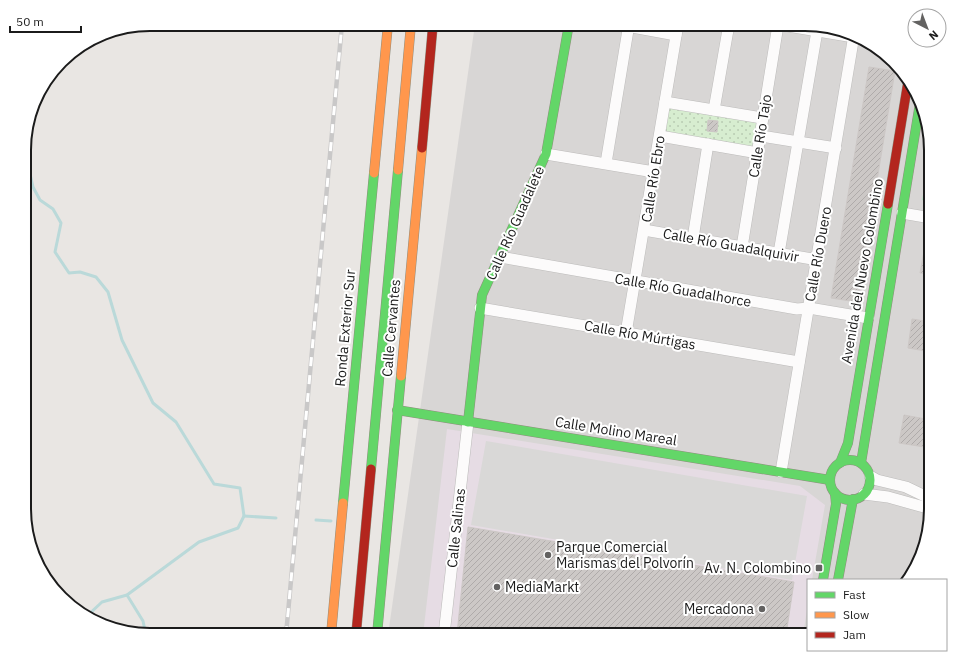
<svg xmlns="http://www.w3.org/2000/svg" width="955" height="659" viewBox="0 0 955 659" font-family="'IBM Plex Sans',sans-serif">
  <style>
    .residential { fill: #d8d6d5 }
    .industrial { fill: #e6dce4 }
    .park { fill: url(#park-dots) }
    .pitch { fill: #b3dcc1 }
    .parking { fill: #d9d8d7 }
    .lines { fill: none; stroke-linecap: round; stroke-linejoin: round }
    .stream { stroke: #bad9d9; stroke-width: 3 }
    .building { fill: url(#building-hatch); stroke: #ccc7c5 }
    .street-casing { stroke: #bcbbba; stroke-width: 12 }
    .fast-casing { stroke: #908d7e; stroke-width: 10 }
    .slow-casing { stroke: #908d7e; stroke-width: 10 }
    .jam-casing { stroke: #908d7e; stroke-width: 10 }
    .street { stroke: #fcfbfb; stroke-width: 11 }
    .fast { stroke: #63d668; stroke-width: 9 }
    .slow { stroke: #ff974d; stroke-width: 9 }
    .jam { stroke: #b3261e; stroke-width: 9 }
    .rail-casing { stroke: #c9c8c8; stroke-width: 4.5 }
    .rail { stroke: #fff; stroke-width: 3; stroke-dasharray: 9; stroke-linecap: butt }
    .poi-dot { fill: #636261; stroke: #fff; stroke-width: 1.5 }
    .labels { text-anchor: middle; dominant-baseline: central; stroke-width: 4; stroke-linejoin: round; paint-order: stroke }
    .street-label { font-size: 14px; fill: #1b1b1b; stroke: #fff }
    .poi-label { font-size: 14px; fill: #1b1b1b; stroke: #fff; text-anchor: start }
    .rim { fill: none; stroke: #1b1b1b; stroke-width: 2 }
  </style>
  <defs>
    <pattern id="park-dots" width="8" height="8" patternUnits="userSpaceOnUse"><rect width="8" height="8" fill="#d7edd0"/><path d="M2 2h.1M6 6h.1" fill="none" stroke="#b8cbb2" stroke-width="1.8" stroke-linecap="round"/></pattern>
    <pattern id="building-hatch" width="6" height="6" patternUnits="userSpaceOnUse"><rect width="6" height="6" fill="#ccc8c6"/><path d="M-1 1l2-2M0 6l6-6M5 7l2-2" fill="none" stroke="#afabaa"/></pattern>
  </defs>
  <rect width="100%" height="100%" fill="#e9e6e3"/>
  <!-- residential -->
  <polygon class="residential" points="475,24 813,24 845,31 881,50 918,94 931,142 931,517 924,549 908,580 808,580 808,634 805,635 388,635"/>
  <!-- industrial -->
  <polygon class="industrial" points="447,429 800,486 825,505 812,580 808,580 808,604 803,635 423,635"/>
  <!-- park -->
  <polygon class="park" points="667,106 757,122 752,147 663,132"/>
  <!-- pitch -->
  <polygon class="pitch" points="931,151 931,202 922,200"/>
  <!-- parking -->
  <polygon class="parking" points="486,441 807,496 792,580 471,525"/>
  <g class="lines">
    <!-- stream -->
    <g class="stream">
      <polyline points="25,152 33,187 40,200 53,209 61,223 55,252 69,273 80,272 96,277 108,292 122,340 153,403 176,422 214,484 240,488 244,516 238,528 199,542 127,595 102,602 87,616"/>
      <polyline points="244,516 276,518"/>
      <polyline points="316,520 331,521"/>
      <polyline points="127,595 143,621 146,635"/>
    </g>
  </g>
  <!-- building -->
  <g class="building">
    <polygon points="869,67 895,71 857,302 831,298"/>
    <polygon points="708,120 718,121 717,132 707,131"/>
    <polygon points="927,235 931,236 931,274 920,273"/>
    <polygon points="912,319 931,322 931,352 908,348"/>
    <polygon points="904,415 931,420 931,448 899,443"/>
    <polygon points="468,527 794,582 786,635 457,634"/>
  </g>
  <g class="lines">
    <defs>
      <g id="street">
        <polyline points="616,24 676,35"/>
        <polyline points="776,24 854,37"/>
        <polyline points="665,102 762,118"/>
        <polyline points="714,110 729,24"/>
        <polyline points="660,136 758,153"/>
        <polyline points="761,136 836,148"/>
        <polyline points="546,154 654,172"/>
        <polyline points="606,163 629,24"/>
        <polyline points="902,213 931,218"/>
        <polyline points="644,230 818,260"/>
        <polyline points="693,238 708,144"/>
        <polyline points="742,247 778,25"/>
        <polyline points="779,253 817,31"/>
        <polyline points="500,257 797,309 809,308 868,318"/>
        <polyline points="480,308 799,362"/>
        <polyline points="626,333 678,24"/>
        <polyline points="781,472 854,35"/>
        <polyline points="870,476 877,480 906,487 931,499"/>
        <polyline points="864,494 888,497 931,509"/>
        <polyline points="444,635 468,422"/>
      </g>
      <g id="fast">
        <polyline points="397,410 830,480"/>
        <polyline points="468,422 482,295 546,154 569,24"/>
        <circle cx="850" cy="480" r="20"/>
        <polyline points="840,463 848,443 888,204"/>
        <polyline points="861,463 920,103"/>
        <polyline points="371,469 398,170"/>
        <polyline points="343,503 374,173"/>
        <polyline points="823,580 836,504 835,493"/>
        <polyline points="838,580 853,499"/>
        <polyline points="377,635 401,376"/>
      </g>
      <g id="slow">
        <polyline points="398,170 411,24"/>
        <polyline points="374,173 388,24"/>
        <polyline points="401,376 422,148"/>
        <polyline points="331,635 343,503"/>
      </g>
      <g id="jam">
        <polyline points="422,148 433,24"/>
        <polyline points="888,204 908,82"/>
        <polyline points="356,635 371,469"/>
      </g>
    </defs>
    <!-- street casing -->
    <use href="#street" class="street-casing"/>
    <!-- fast casing -->
    <use href="#fast" class="fast-casing"/>
    <!-- slow casing -->
    <use href="#slow" class="slow-casing"/>
    <!-- jam casing -->
    <use href="#jam" class="jam-casing"/>
    <!-- street -->
    <use href="#street" class="street"/>
    <!-- fast -->
    <use href="#fast" class="fast"/>
    <!-- slow -->
    <use href="#slow" class="slow"/>
    <!-- jam -->
    <use href="#jam" class="jam"/>
    <defs>
      <polyline id="rail" points="286,635 342,24"/>
    </defs>
    <!-- rail casing -->
    <use href="#rail" class="rail-casing"/>
    <!-- rail -->
    <use href="#rail" class="rail"/>
  </g>
  <!-- markers -->
  <g class="poi-dot">
    <circle cx="548" cy="555" r="4"/>
    <rect x="815" y="564" width="8" height="8" rx="2"/>
    <circle cx="497" cy="587" r="4"/>
    <circle cx="762" cy="609" r="4"/>
  </g>
  <g class="labels">
    <!-- street labels -->
    <g class="street-label">
      <text transform="translate(760 136) rotate(-81)">Calle Río Tajo</text>
      <text transform="translate(653 179) rotate(-81)">Calle Río Ebro</text>
      <text transform="translate(515 223) rotate(-66)">Calle Río Guadalete</text>
      <text transform="translate(731 245) rotate(10)">Calle Río Guadalquivir</text>
      <text transform="translate(818 254) rotate(-80)">Calle Río Duero</text>
      <text transform="translate(862 271) rotate(-80)">Avenida del Nuevo Colombino</text>
      <text transform="translate(683 290) rotate(10)">Calle Río Guadalhorce</text>
      <text transform="translate(345 328) rotate(-85)">Ronda Exterior Sur</text>
      <text transform="translate(391 328) rotate(-85)">Calle Cervantes</text>
      <text transform="translate(640 335) rotate(10)">Calle Río Múrtigas</text>
      <text transform="translate(616 431) rotate(9)">Calle Molino Mareal</text>
      <text transform="translate(456 528) rotate(-84)">Calle Salinas</text>
    </g>
    <!-- poi labels -->
    <g class="poi-label">
      <text x="556" y="547">Parque Comercial<tspan x="556" dy="16">Marismas del Polvorín</tspan></text>
      <text x="811" y="568" text-anchor="end">Av. N. Colombino</text>
      <text x="505" y="587">MediaMarkt</text>
      <text x="754" y="609" text-anchor="end">Mercadona</text>
    </g>
  </g>
  <!-- crop -->
  <path d="M0 0H955V659H0ZM150 31H805A119 119 0 0 1 924 150V509A119 119 0 0 1 805 628H150A119 119 0 0 1 31 509V150A119 119 0 0 1 150 31Z" fill="#fff" fill-rule="evenodd"/>
  <path class="rim" d="M150 31H805A119 119 0 0 1 924 150V509A119 119 0 0 1 805 628H150A119 119 0 0 1 31 509V150A119 119 0 0 1 150 31Z"/>
  <!-- legend -->
  <rect x="807" y="579" width="140" height="72" fill="#ffffff" stroke="#a4a4a4"/>
  <rect x="815" y="592" width="20" height="6" fill="#63d668" stroke="#a4a4a4"/>
  <text x="843" y="599" font-size="12" fill="#1b1b1b">Fast</text>
  <rect x="815" y="612" width="20" height="6" fill="#ff974d" stroke="#a4a4a4"/>
  <text x="843" y="619" font-size="12" fill="#1b1b1b">Slow</text>
  <rect x="815" y="632" width="20" height="6" fill="#b3261e" stroke="#a4a4a4"/>
  <text x="843" y="639" font-size="12" fill="#1b1b1b">Jam</text>
  <!-- north arrow -->
  <g transform="translate(927 28) rotate(138)"><circle r="19" fill="#ffffff" stroke="#a4a4a4"/>
  <path d="M0-3L7 15L0 10L-7 15Z" fill="#636261"/>
  <text y="-6" font-size="11" font-weight="bold" text-anchor="middle" fill="#1b1b1b">N</text>
  </g>
  <!-- scale -->
  <path d="M10 26v6h71v-6" fill="none" stroke="#1b1b1b" stroke-width="2"/>
  <text x="16" y="26" font-size="12" fill="#1b1b1b" stroke="#ffffff" stroke-width="3" paint-order="stroke">50 m</text>
</svg>
